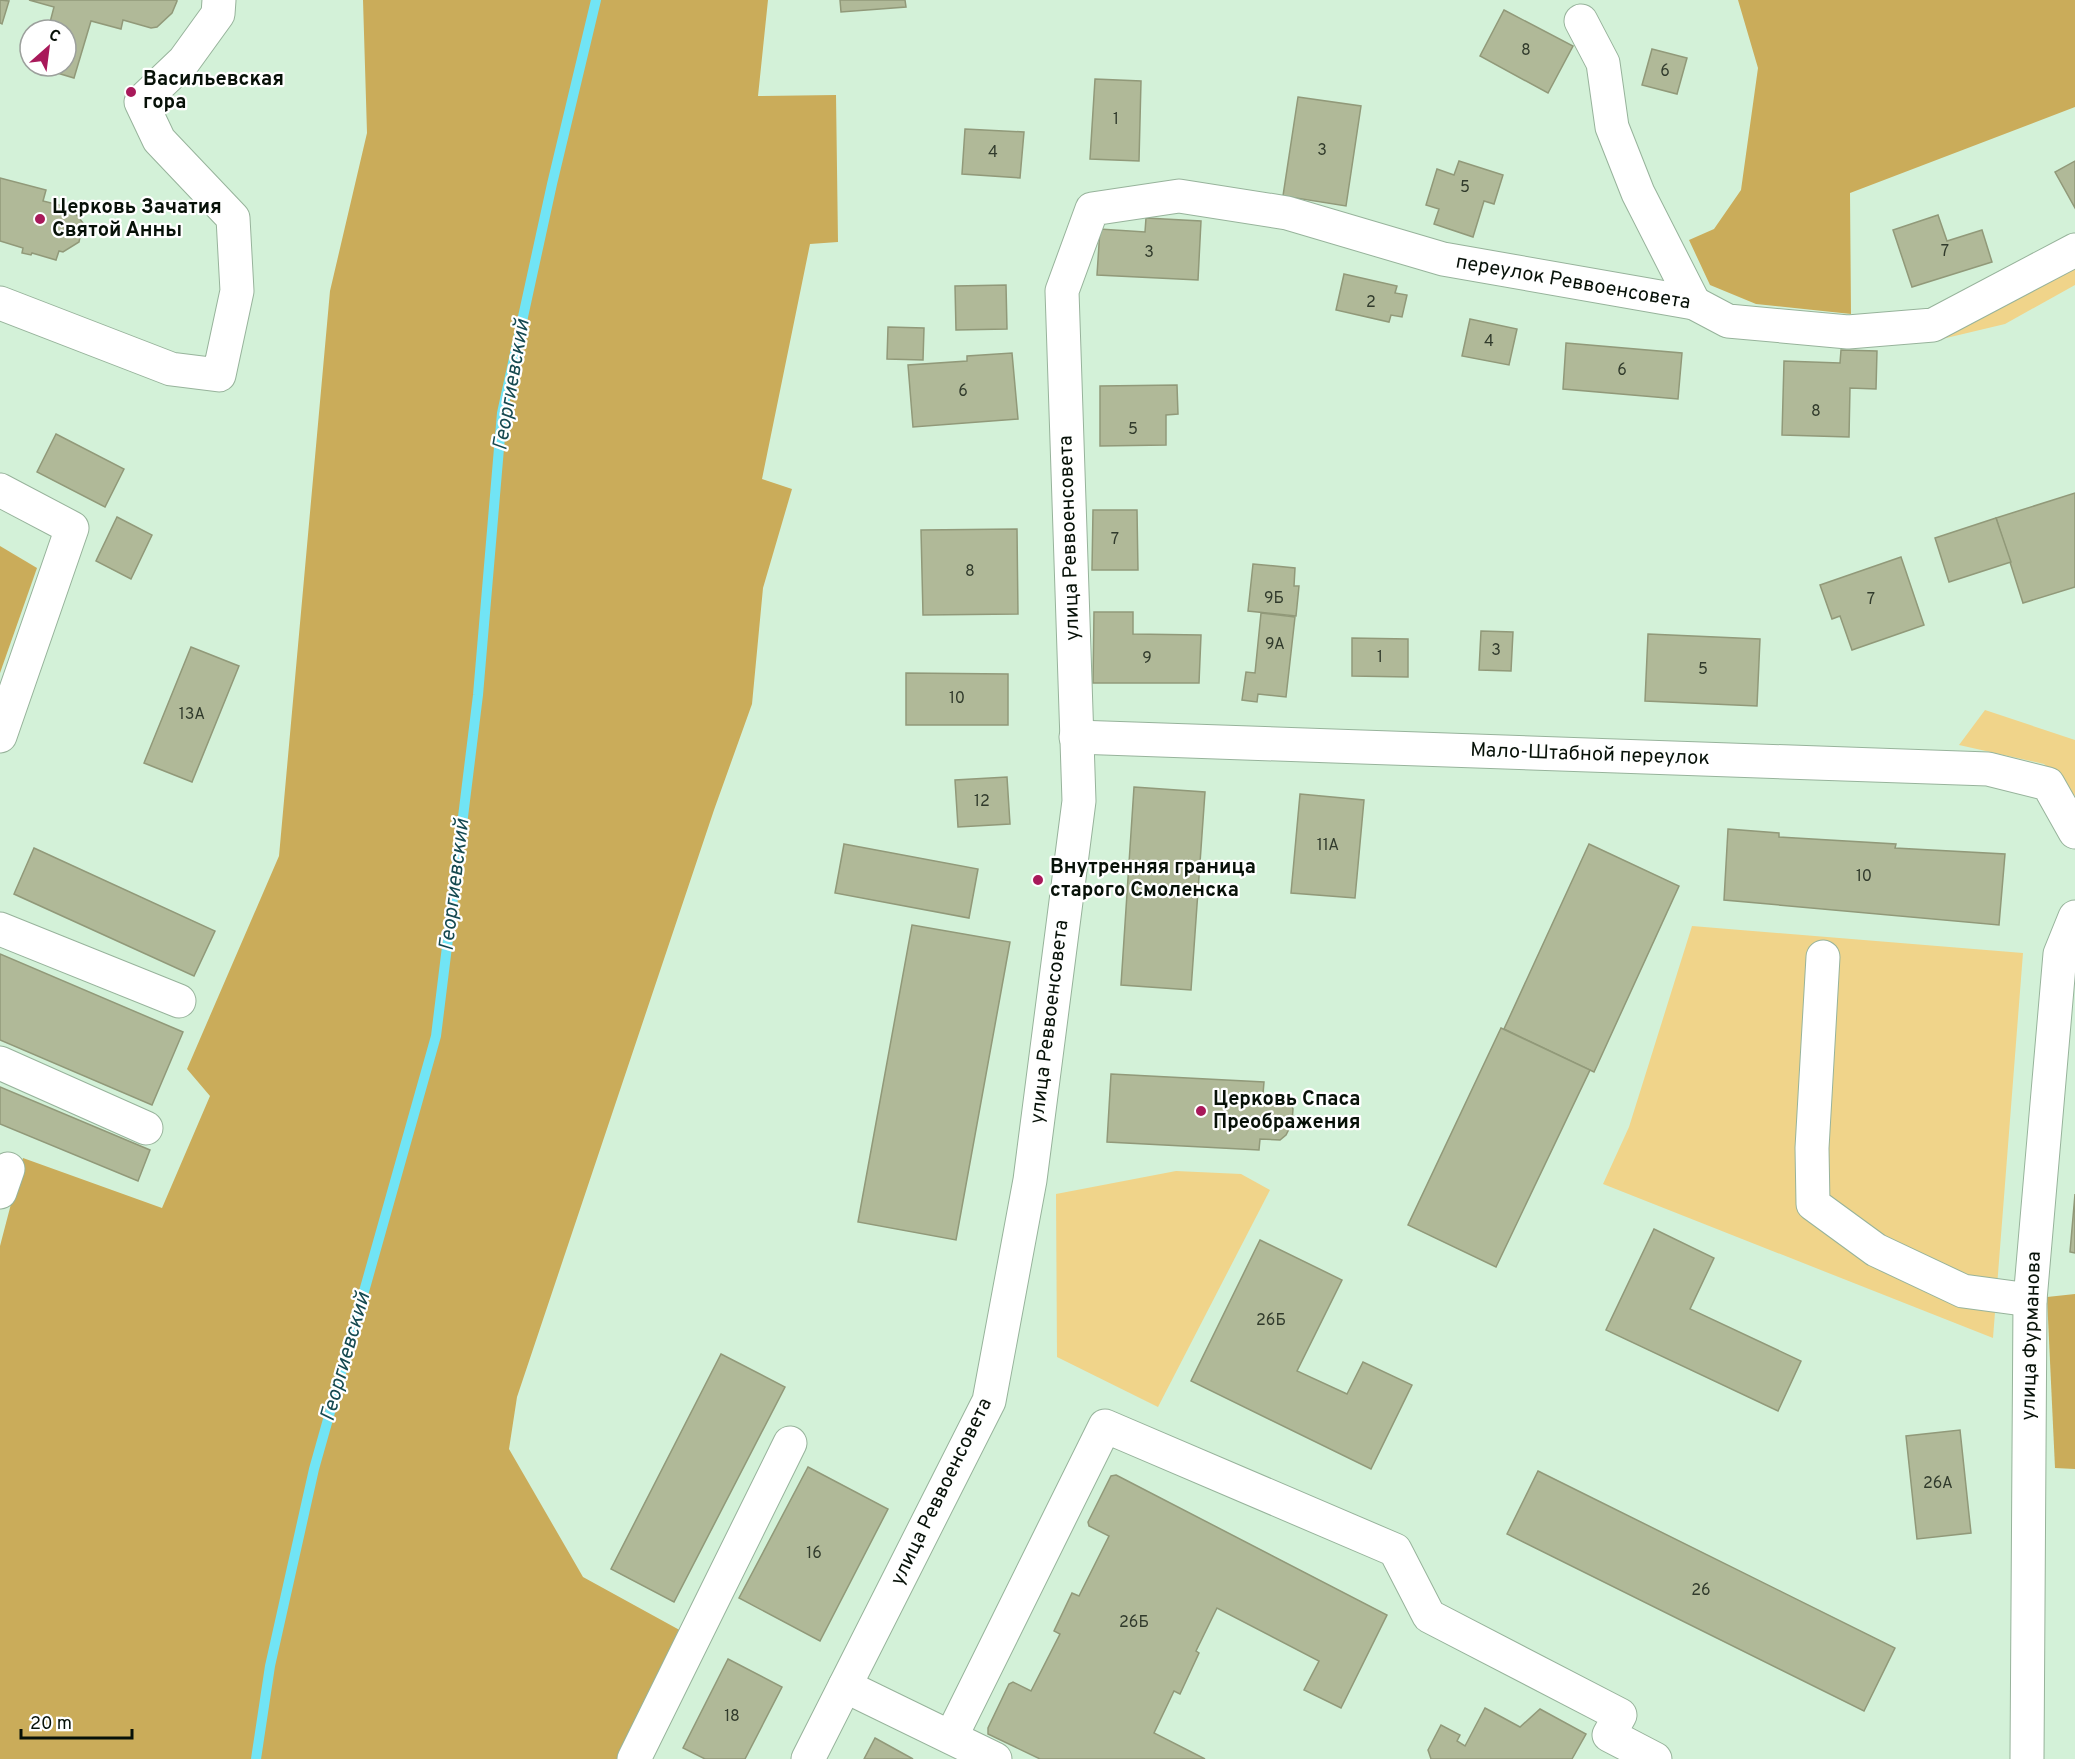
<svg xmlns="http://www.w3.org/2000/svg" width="2075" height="1759" viewBox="0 0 2075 1759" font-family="Overpass,sans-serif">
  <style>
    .green { fill: #f0d48a }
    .forest { fill: #caac5a }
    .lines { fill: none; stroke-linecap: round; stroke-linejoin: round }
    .stream { stroke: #71e4f5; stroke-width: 10 }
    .building { fill: #b0b998; stroke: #919979; stroke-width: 1.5 }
    .minor-casing { stroke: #97b39b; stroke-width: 35 }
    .minor { stroke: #fff; stroke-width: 33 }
    .poi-dot { fill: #a8195a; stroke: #fff; stroke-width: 2 }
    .labels { text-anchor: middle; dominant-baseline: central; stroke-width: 4.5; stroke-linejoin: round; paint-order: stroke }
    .number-label { font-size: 16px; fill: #313b2c }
    .poi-label { font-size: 20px; font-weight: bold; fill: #071108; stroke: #fff; text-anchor: start }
    .street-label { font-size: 20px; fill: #071108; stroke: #fff }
    .water-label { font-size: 21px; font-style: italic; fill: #154950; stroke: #fff }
  </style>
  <rect width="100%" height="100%" fill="#d3f1d8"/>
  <!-- green -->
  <g class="green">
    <polygon points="2075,264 2075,285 2005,324 1942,339"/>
    <polygon points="1985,710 2075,740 2075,796 2044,764 1959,745"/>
    <polygon points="1692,926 2023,953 1993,1338 1603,1184 1629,1127"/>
    <polygon points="1176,1171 1241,1174 1270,1190 1158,1407 1057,1357 1056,1194"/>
  </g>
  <!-- forest -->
  <g class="forest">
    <polygon points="363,0 768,0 758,96 836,95 838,242 810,244 762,479 792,489 763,588 752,704 714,810 517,1397 509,1449 583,1577 685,1633 620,1759 0,1759 0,1246 23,1158 162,1208 210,1096 187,1069 279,856 330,291 367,133"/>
    <polygon points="1738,0 2075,0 2075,107 1850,193 1851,314 1756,304 1710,285 1689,240 1714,229 1741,190 1758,68"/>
    <polygon points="0,546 37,568 0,673"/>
    <polygon points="2075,1294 2075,1469 2055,1468 2047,1297"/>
  </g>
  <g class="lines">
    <!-- stream -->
    <polyline class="stream" points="256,1759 270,1666 314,1469 436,1036 478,695 502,413 552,184 596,0"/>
  </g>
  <!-- building -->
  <g class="building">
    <polygon points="0,0 9,1 2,24 0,23"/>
    <polygon points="29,0 177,0 177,1 172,13 157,27 151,28 123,20 121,29 91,21 74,78 37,67 66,66 66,30 48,30 54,7"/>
    <polygon points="840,0 905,0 906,7 841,12"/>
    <polygon points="1504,10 1573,46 1548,93 1480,56"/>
    <polygon points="1652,49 1687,58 1677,94 1642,85"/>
    <polygon points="1095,79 1141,81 1139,161 1090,159"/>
    <polygon points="1298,97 1361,106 1346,206 1283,196"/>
    <polygon points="965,129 1024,132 1020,178 962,174"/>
    <polygon points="1459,161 1503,175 1494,204 1484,201 1473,237 1434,224 1439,209 1426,205 1437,169 1454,175"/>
    <polygon points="2075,161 2075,208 2055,172"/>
    <polygon points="0,178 46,190 43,201 71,208 83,223 79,242 63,252 59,251 56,260 32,253 31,255 22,253 23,248 0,241"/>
    <polygon points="1938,215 1947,241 1982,230 1992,262 1912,287 1893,230"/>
    <polygon points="1146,218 1201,221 1198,280 1097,275 1100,229 1145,232"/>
    <polygon points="1344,274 1397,286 1395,293 1407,295 1402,317 1391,315 1389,322 1336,310"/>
    <polygon points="1006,285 1007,329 956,330 955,286"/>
    <polygon points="1470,319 1517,329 1509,365 1462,356"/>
    <polygon points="888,327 924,328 923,360 887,359"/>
    <polygon points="1566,343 1682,353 1678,399 1563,389"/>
    <polygon points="1841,350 1877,351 1876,389 1850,388 1849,437 1782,435 1784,361 1840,363"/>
    <polygon points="1012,353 1018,419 913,427 908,365 967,361 967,356"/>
    <polygon points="1177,385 1178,414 1166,415 1166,445 1100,446 1100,386"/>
    <polygon points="56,434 124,469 105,507 37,472"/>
    <polygon points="2075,493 2075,587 2023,603 1996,518"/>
    <polygon points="1093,510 1137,510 1138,570 1092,570"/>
    <polygon points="117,517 152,535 131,579 96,561"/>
    <polygon points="1996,518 2011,562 1949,582 1935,538"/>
    <polygon points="1017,529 1018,614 923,615 921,530"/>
    <polygon points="1901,557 1924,625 1852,650 1840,616 1832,619 1820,585"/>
    <polygon points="1253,564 1295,568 1294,586 1299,586 1296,616 1248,611"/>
    <polygon points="1094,612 1133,612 1133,634 1201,635 1199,683 1093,683"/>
    <polygon points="1261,613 1295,617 1286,697 1258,694 1257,702 1242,700 1246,672 1255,673"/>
    <polygon points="1481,631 1513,632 1511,671 1479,670"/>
    <polygon points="1648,634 1760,639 1757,706 1645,701"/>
    <polygon points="1352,638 1408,639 1408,677 1352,676"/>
    <polygon points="191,647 239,666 192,782 144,763"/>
    <polygon points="906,673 1008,674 1008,725 906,725"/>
    <polygon points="1007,777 1010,824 958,827 955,780"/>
    <polygon points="1134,787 1205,792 1191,990 1121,985"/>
    <polygon points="1300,794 1364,800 1355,898 1291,893"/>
    <polygon points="1728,829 1779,833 1779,837 1896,844 1895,848 2005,854 1999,925 1724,900"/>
    <polygon points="844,844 978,869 969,918 835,893"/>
    <polygon points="1589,844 1679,886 1594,1072 1504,1029"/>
    <polygon points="34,848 215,931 194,976 14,894"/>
    <polygon points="912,925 1010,942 956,1240 858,1222"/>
    <polygon points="0,954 183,1032 152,1105 0,1040"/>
    <polygon points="1501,1028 1590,1070 1496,1267 1408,1225"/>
    <polygon points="1111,1074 1264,1082 1263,1094 1283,1095 1289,1100 1293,1109 1292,1123 1286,1135 1280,1140 1260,1139 1259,1150 1107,1142"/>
    <polygon points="0,1087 150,1150 138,1181 0,1124"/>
    <polygon points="2075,1194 2075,1253 2070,1252"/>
    <polygon points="1654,1229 1714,1258 1690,1309 1801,1361 1778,1411 1606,1330"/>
    <polygon points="1260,1240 1342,1280 1297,1371 1347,1394 1363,1362 1412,1385 1371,1469 1191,1381"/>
    <polygon points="721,1354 785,1387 674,1602 611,1569"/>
    <polygon points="1960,1430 1971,1533 1917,1539 1906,1436"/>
    <polygon points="808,1467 888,1509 820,1641 739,1598"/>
    <polygon points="1538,1471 1895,1648 1864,1711 1507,1534"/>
    <polygon points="1116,1475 1387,1615 1341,1708 1304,1690 1319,1661 1217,1608 1196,1651 1199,1653 1180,1694 1174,1691 1154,1733 1205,1759 1040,1759 988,1734 988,1728 1009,1684 1013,1682 1031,1691 1060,1634 1054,1631 1072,1593 1079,1596 1109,1536 1089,1526 1088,1522 1111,1476"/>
    <polygon points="728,1659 782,1687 745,1759 705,1759 683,1748"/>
    <polygon points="1485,1708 1520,1727 1540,1709 1586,1734 1572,1759 1431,1759 1428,1750 1441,1725 1460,1735 1457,1741 1465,1746"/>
    <polygon points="875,1738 913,1759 864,1759"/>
  </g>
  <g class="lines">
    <defs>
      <g id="minor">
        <polyline points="1581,21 1603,63 1612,127 1638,193 1694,303"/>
        <polyline points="0,303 171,369 219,375 237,291 233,218 159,140 141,102 184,61 218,14 219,0"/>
        <polyline points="0,490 72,528 0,736"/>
        <polyline points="1076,737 1988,769 2048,784 2075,832"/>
        <polyline points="0,929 179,1001"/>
        <polyline points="1823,957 1812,1148 1813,1204 1876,1250 1963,1291 2030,1300"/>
        <polyline points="0,1063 146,1128"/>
        <polyline points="0,1192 8,1169"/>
        <polyline points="845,1686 995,1759"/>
        <polyline points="951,1737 1105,1426 1395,1550 1429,1616 1620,1715 1609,1735 1655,1759"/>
        <polyline points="634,1759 790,1443"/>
        <polyline points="808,1759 989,1401 1030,1180 1079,801 1062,291 1092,209 1179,196 1287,213 1443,259 1694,303 1728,321 1848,332 1933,325 2075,250"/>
        <polyline points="2027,1759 2030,1300 2060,954 2075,917"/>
      </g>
    </defs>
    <!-- minor casing -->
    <use href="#minor" class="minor-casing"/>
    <!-- minor -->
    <use href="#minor" class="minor"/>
  </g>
  <!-- markers -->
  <g class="poi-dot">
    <circle cx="131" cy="92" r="6"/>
    <circle cx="40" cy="219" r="6"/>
    <circle cx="1038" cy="880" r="6"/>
    <circle cx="1201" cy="1111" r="6"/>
  </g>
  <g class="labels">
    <!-- number labels -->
    <g class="number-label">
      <text x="1526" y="51">8</text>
      <text x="1665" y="72">6</text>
      <text x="1116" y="120">1</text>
      <text x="1322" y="151">3</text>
      <text x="993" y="153">4</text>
      <text x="1465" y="188">5</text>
      <text x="1945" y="252">7</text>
      <text x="1149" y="253">3</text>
      <text x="1371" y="303">2</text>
      <text x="1489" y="342">4</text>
      <text x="1622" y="371">6</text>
      <text x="963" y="392">6</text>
      <text x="1816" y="412">8</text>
      <text x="1133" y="430">5</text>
      <text x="1115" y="540">7</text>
      <text x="970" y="572">8</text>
      <text x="1274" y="599">9Б</text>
      <text x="1871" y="600">7</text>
      <text x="1275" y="645">9А</text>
      <text x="1496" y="651">3</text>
      <text x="1380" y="658">1</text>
      <text x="1147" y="659">9</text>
      <text x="1703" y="670">5</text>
      <text x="957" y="699">10</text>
      <text x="192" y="715">13А</text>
      <text x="982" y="802">12</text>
      <text x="1328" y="846">11А</text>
      <text x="1864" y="877">10</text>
      <text x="1271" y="1321">26Б</text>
      <text x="1938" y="1484">26А</text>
      <text x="814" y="1554">16</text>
      <text x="1701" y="1591">26</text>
      <text x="1134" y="1623">26Б</text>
      <text x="732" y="1717">18</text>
    </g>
    <!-- poi labels -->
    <g class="poi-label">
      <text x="143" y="80">Васильевская<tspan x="143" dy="23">гора</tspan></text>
      <text x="52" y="208">Церковь Зачатия<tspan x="52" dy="23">Святой Анны</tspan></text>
      <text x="1050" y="868">Внутренняя граница<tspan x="1050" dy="23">старого Смоленска</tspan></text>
      <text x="1213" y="1100">Церковь Спаса<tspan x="1213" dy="23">Преображения</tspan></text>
    </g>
    <!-- street labels -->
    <g class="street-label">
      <text transform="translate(1573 283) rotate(10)">переулок Реввоенсовета</text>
      <text transform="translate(1070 538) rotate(-92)">улица Реввоенсовета</text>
      <text transform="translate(1590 755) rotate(2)">Мало-Штабной переулок</text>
      <text transform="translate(1050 1022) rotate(-83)">улица Реввоенсовета</text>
      <text transform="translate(2032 1336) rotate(-88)">улица Фурманова</text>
      <text transform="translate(942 1492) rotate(-64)">улица Реввоенсовета</text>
    </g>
    <!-- water labels -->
    <g class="water-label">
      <text transform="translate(512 385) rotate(-80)">Георгиевский</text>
      <text transform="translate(455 885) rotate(-83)">Георгиевский</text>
      <text transform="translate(346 1357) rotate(-74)">Георгиевский</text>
    </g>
  </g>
  <!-- north arrow -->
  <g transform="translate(48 48) rotate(28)"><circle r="28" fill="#ffffff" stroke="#9ca09c" stroke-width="1.5"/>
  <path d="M0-4.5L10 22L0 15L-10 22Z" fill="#a8195a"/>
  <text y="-9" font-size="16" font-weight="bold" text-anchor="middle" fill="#071108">С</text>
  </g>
  <!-- scale -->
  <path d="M21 1729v9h111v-9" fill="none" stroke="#071108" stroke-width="3"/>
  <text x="30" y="1729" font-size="18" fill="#071108" stroke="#ffffff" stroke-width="4.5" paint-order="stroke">20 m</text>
</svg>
